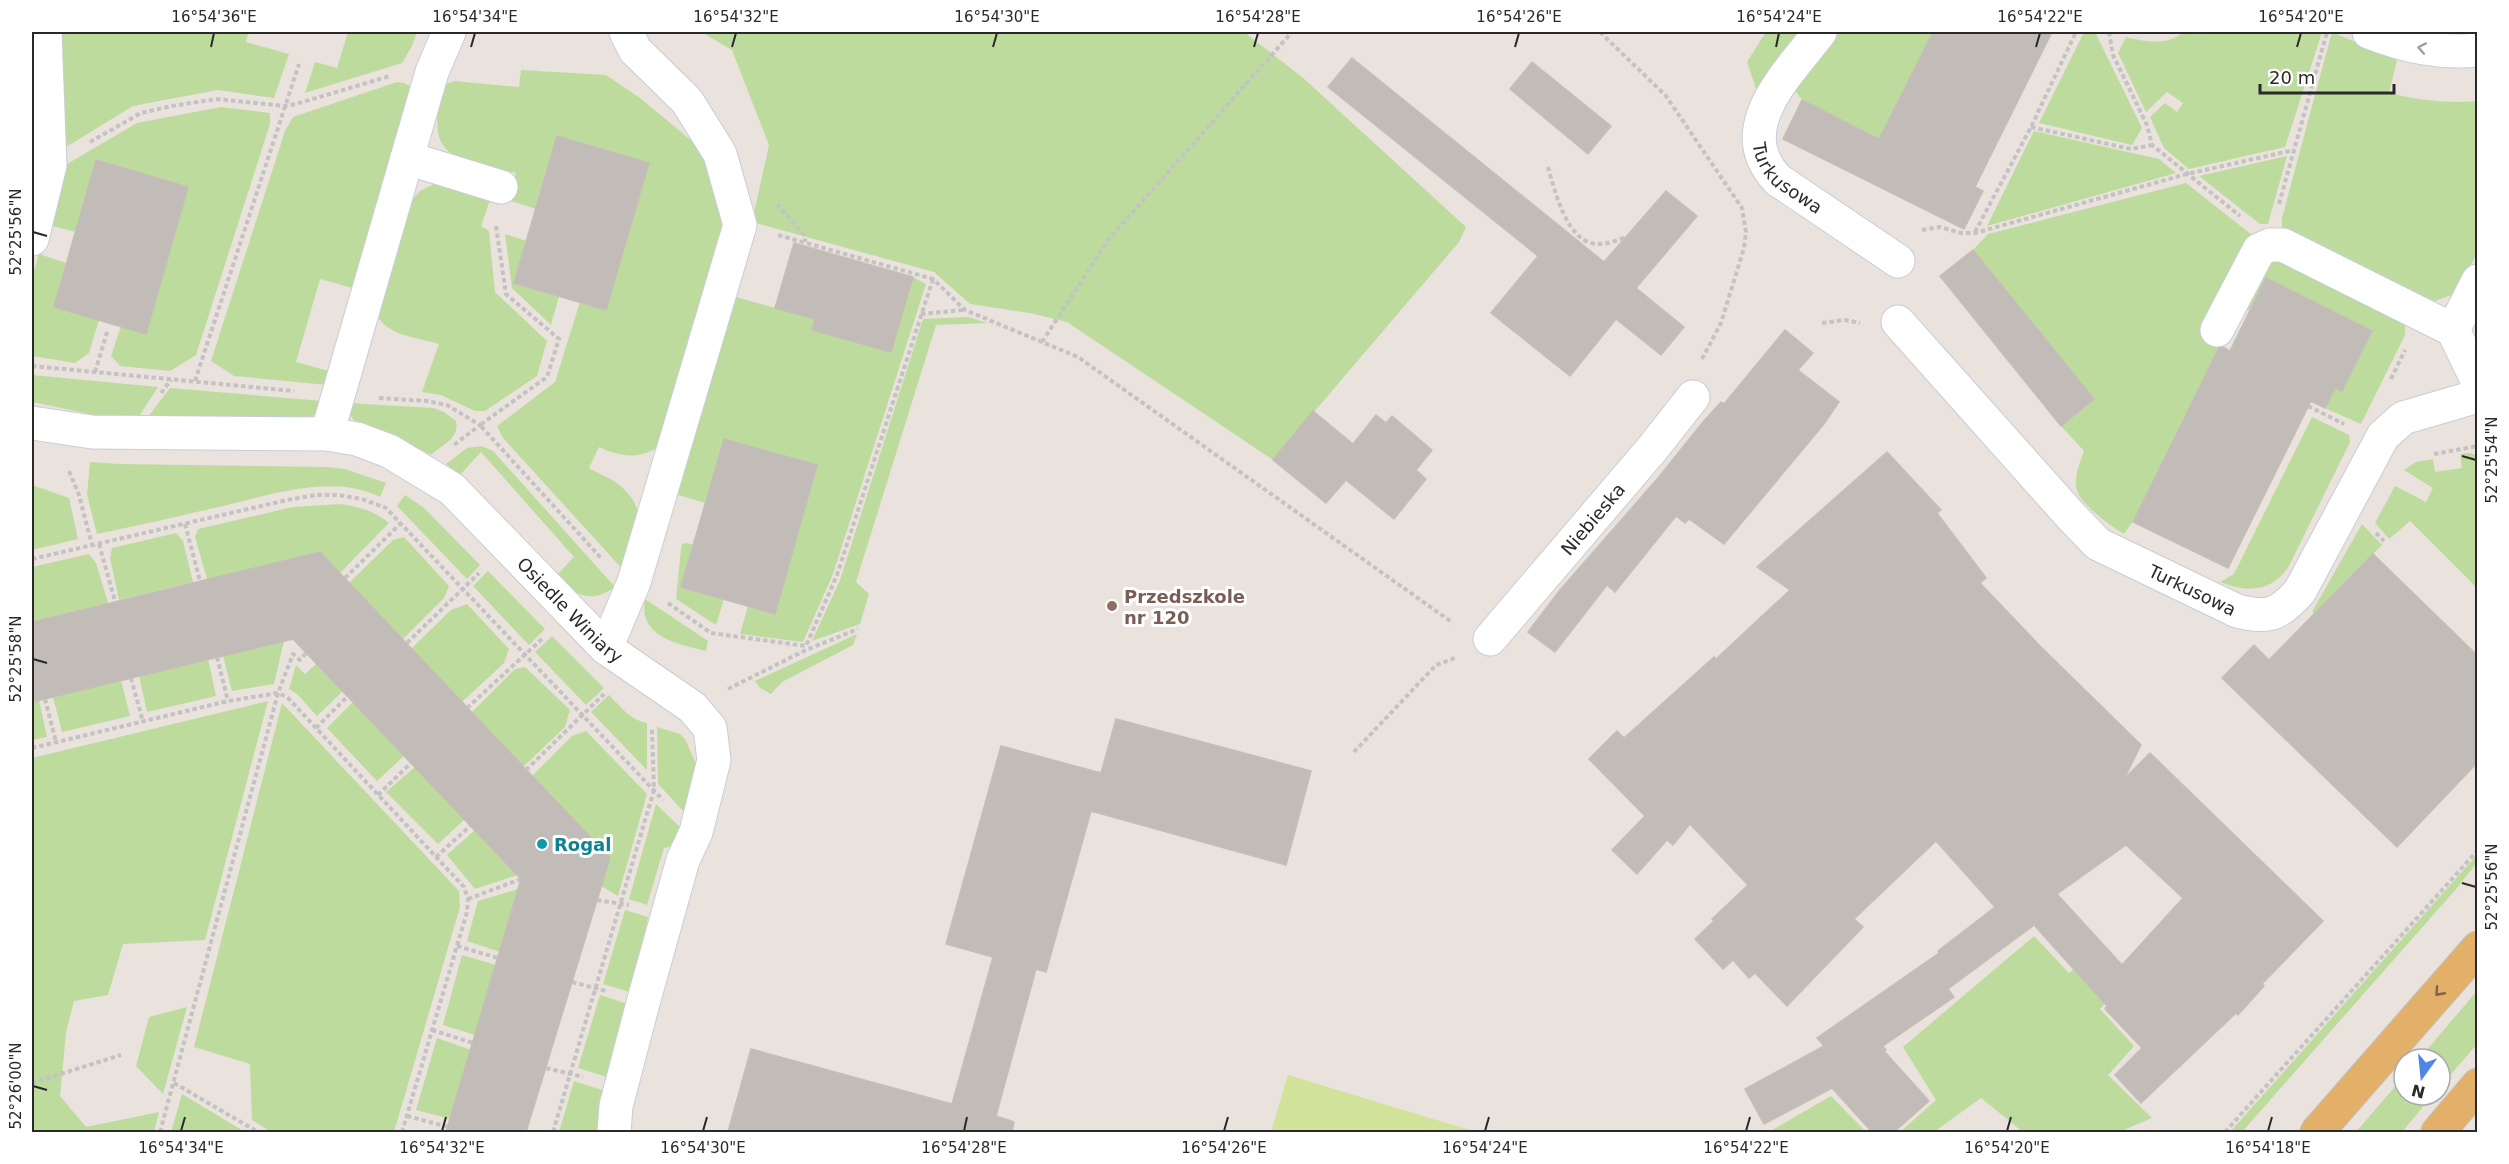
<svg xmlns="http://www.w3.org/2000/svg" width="2509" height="1164" viewBox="0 0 2509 1164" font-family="'DejaVu Sans',sans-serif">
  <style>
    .green { fill: #bedb9e }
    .pitch { fill: #d1e29b }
    .building { fill: #c2bcb9; stroke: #c5bdb6; stroke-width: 1.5; fill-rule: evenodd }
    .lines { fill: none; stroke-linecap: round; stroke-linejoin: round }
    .minor-casing { stroke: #c8cdd6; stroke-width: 35 }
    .major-casing { stroke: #c3c3c3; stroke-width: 35 }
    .path { stroke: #c3c3c3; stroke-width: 4; stroke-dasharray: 4.5 3; stroke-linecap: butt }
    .minor { stroke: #fff; stroke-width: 33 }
    .major { stroke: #e2b069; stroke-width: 33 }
    .oneway { stroke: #9f9f9f }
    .oneway2 { stroke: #7c6646 }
    .ticks { fill: none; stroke: #292929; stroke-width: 2 }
    .education-dot { fill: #8d6e63; stroke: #fff; stroke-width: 2 }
    .culture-dot { fill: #0f9aa8; stroke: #fff; stroke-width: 2 }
    .labels { text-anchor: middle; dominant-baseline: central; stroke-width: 6; stroke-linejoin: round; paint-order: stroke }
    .street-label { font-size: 18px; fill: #292929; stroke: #fff }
    .education-label { font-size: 18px; font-weight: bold; fill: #785e54; stroke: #fff; text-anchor: start }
    .culture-label { font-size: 18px; font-weight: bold; fill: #0d838f; stroke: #fff; text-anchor: start }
    .neatline { fill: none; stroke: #292929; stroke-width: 2 }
    .ticks-label { font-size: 15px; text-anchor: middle; fill: #292929 }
  </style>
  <rect width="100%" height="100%" fill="#eae2dc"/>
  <!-- green -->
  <g class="green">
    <polygon points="58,32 249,32 246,42 289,54 274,98 218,90 133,106 66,147 62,142"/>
    <polygon points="348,32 417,32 412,46 402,63 305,93 315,62 337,68"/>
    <polygon points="701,32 1244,32 1302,77 1466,227 1459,242 1273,460 1067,322 1030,313 970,304 934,272 752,222 769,145 732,50"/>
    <polygon points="1766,32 1806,32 1758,95 1747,62"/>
    <polygon points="1837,32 1933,32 1883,130 1892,145 1802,100 1794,89"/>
    <polygon points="2084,32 2095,32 2142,128 2132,145 2039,123"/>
    <path d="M2184 32H2194L2200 35 2202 32H2322L2285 147 2189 169 2164 148 2150 117 2165 103 2177 112 2183 103 2167 92 2146 112 2118 53 2126 37C2147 42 2166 46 2184 32Z"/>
    <path d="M2332 32 2397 60 2389 93C2420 100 2446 104 2477 101V254L2454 294 2427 304 2286 233 2282 228V218Z"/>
    <path d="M521 70 606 75 640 98 710 156 730 216 661 445C641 460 620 457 599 447L589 468C598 474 610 477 618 484 653 512 636 537 626 573L503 438 497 426 555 382 580 302 536 209 508 200 516 173C455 161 421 157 445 85L454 81 519 87Z"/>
    <polygon points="397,82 404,83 414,88 356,289 320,279 296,362 332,372 328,385 234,376 211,361 285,131 293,117"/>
    <polygon points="221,107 270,113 270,124 196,355 170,371 120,366 111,356 121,326 146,333 188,187 97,160 76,232 48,225 62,167 137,123"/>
    <polygon points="2034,131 2159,159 2176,173 1987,226"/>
    <polygon points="2287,156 2268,224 2260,224 2199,176"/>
    <path d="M2186 183 2257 239 2246 245 2201 333 2220 346 2133 521 2124 534C2112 527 2083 506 2078 493 2072 480 2080 463 2084 451L2061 426 2094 399 1973 250 1988 234Z"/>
    <path d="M434 184 491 197 481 226 489 231 495 292 547 341 537 376 485 411H475L441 395 422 392 439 344C419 338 383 335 376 312L410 202 420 191Z"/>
    <polygon points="505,234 527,241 514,283 559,296 551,325 512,288"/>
    <polygon points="39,254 66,263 54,307 99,320 89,353 75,363 32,356 32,278"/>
    <polygon points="2280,261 2399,317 2405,325 2405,335 2361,424 2325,408 2335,388 2342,391 2372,332 2266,278 2249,311 2240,306 2269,263"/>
    <polygon points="913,277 926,284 833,574 803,642 740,634 748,606 775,614 817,465 724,439 705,503 675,494 732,296 815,319 812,330 891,352"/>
    <polygon points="969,317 987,323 936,325 856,582 869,594 860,624 812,641 840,580 923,319"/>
    <polygon points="32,375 158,387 138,418 100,416 32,402"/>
    <polygon points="170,388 323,401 318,414 306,418 148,417"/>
    <path d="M349 403 433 408 444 412 456 421C460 438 442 445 431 455L388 433 354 420 350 415Z"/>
    <path d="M2312 417 2349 435 2350 442 2289 566C2272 592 2248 593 2220 582L2234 574Z"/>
    <path d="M482 446 493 451 615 587C590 605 574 594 554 578L574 557 481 452 460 475 446 464 467 448Z"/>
    <polygon points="2471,453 2478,456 2477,588 2410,521 2389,539 2375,523 2395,486 2426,502 2433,488 2404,470 2416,462 2433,459 2435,472 2462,468 2460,454"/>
    <path d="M90 462 119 464 328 467 345 469 386 483 380 497C330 472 265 497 214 508 175 517 136 526 97 534L87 495Z"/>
    <polygon points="32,485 69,498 78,539 32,550"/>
    <polygon points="405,495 423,507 480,565 467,579 397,506"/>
    <path d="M341 504C360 507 374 511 389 523L340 573 319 552 207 579 195 537 198 529 293 507Z"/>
    <polygon points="2362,524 2382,545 2314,614 2312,612"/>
    <polygon points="176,533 183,541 193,582 119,600 110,558 112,548"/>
    <polygon points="404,537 449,586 444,598 403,639 349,583 393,540"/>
    <polygon points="687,543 693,545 682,587 724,599 716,625 676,599 681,549 682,544"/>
    <polygon points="89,554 96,563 108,603 34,621 32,609 32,567"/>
    <polygon points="488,571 545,629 529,645 473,586"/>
    <path d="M645 599 708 641 706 651C678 644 638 637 645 599Z"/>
    <polygon points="467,604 509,649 504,663 462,702 411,649 451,610"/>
    <polygon points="857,634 853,645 782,682 771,694 760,688 755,681"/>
    <polygon points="552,636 604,688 586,705 535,652"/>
    <polygon points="284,641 274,684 232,691 223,656"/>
    <polygon points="208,659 216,696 147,712 139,676"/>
    <polygon points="317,663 343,691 317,716 297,694 289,689 296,665 305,674"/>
    <polygon points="525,667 570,710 565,727 523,767 472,712 515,669"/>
    <polygon points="121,680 130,716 62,732 53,697"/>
    <path d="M609 695C621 707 630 720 647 723V770L591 712Z"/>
    <polygon points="39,700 47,737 32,740 32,702"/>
    <polygon points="268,701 205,940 123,944 108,995 74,1001 66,1032 60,1096 86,1127 159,1112 154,1132 32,1132 32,758"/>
    <polygon points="353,702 404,756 377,781 327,728"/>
    <polygon points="282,703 459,891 460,907 394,1132 271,1132 252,1120 250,1064 194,1047"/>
    <polygon points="657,727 680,734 685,739 697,766 687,815 658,784"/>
    <polygon points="586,731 647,794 618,896 601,886 532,776 572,736"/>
    <polygon points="415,767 465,819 438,844 386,792"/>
    <polygon points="656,804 682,829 678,845 664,848 647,905 629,899"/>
    <polygon points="475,830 518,875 475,889 447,855"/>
    <polygon points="2477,855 2477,863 2456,889 2242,1132 2230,1132"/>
    <polygon points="518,889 500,952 467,941 478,901"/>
    <polygon points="625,910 648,917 633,993 603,984"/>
    <polygon points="2034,936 2069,973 2102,945 2131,977 2100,1009 2134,1046 2108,1075 2152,1118 2119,1132 2023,1132 1981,1098 1934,1132 1900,1132 1936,1100 1903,1047"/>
    <polygon points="462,955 496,965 475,1035 443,1025"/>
    <polygon points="2477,991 2477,1044 2440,1087 2440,1059 2419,1059"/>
    <polygon points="600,995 631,1005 610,1078 578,1068"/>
    <polygon points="187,1007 163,1094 136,1066 149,1017"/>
    <polygon points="437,1038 471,1050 450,1119 416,1110"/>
    <polygon points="2404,1076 2404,1095 2433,1095 2402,1132 2356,1132"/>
    <polygon points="574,1081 605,1091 598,1132 559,1132"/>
    <polygon points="182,1094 245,1132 171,1132"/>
    <polygon points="1831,1096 1866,1132 1769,1132"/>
  </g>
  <!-- pitch -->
  <polygon class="pitch" points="1288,1075 1476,1132 1477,1132 1271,1132"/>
  <!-- building -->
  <g class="building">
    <polygon points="1933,32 2052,32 1975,187 1983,191 1964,229 1783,139 1802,100 1879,139"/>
    <polygon points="1352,58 1604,262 1666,191 1697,216 1636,288 1684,327 1661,355 1616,319 1570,376 1491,313 1538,256 1328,87"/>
    <polygon points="1532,62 1611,126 1588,154 1510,89"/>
    <polygon points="557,136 649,163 606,310 514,283"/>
    <polygon points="96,160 188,187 146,334 54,307"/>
    <polygon points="794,243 913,277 891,352 812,330 815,319 775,308"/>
    <polygon points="1973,250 2094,399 2061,426 1940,276"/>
    <polygon points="2266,278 2372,331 2342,391 2335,388 2325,408 2311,401 2228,568 2133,522 2219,348 2223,347 2230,351"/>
    <polygon points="1785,330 1813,353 1798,370 1839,402 1824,424 1724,544 1689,519 1685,523 1676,516 1615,592 1607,585 1555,652 1528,632 1560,590 1658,478 1703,422 1721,402 1724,404"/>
    <polygon points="1313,411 1353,444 1376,415 1386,423 1392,416 1432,450 1416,470 1426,479 1394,519 1346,480 1326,503 1273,460"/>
    <polygon points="724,439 817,465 775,614 681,587"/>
    <path d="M1887 452 1941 510 1937 513 1986 578 1980 583 2040 646 2141 745 2124 779 2150 753 2323 921 2262 984 2264 986 2238 1015 2236 1013 2141 1103 2115 1075 2142 1048 2105 1009 2107 1006 2034 925 1948 989 1954 997 1883 1046 1886 1050 1884 1051 1929 1101 1894 1132H1872L1832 1088 1764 1124 1745 1089 1824 1046 1817 1038 1939 953 1938 951 1995 907 1936 841 1854 919 1863 927 1787 1006 1755 973 1749 978 1733 960 1723 969 1695 939 1714 921 1712 919 1748 885 1690 824 1673 845 1667 840 1637 874 1612 850 1645 816 1589 759 1617 731 1624 738 1714 657 1716 659 1790 590 1757 567ZM2126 845 2183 898 2122 965 2057 894Z"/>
    <polygon points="320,552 610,858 526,1132 446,1132 521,879 293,639 32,702 32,622"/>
    <polygon points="2373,554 2478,656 2478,762 2397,847 2222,678 2254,645 2269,660"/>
    <polygon points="1116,719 1311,771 1286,865 1091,811 1046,972 1036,969 996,1116 1014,1122 1012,1132 728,1132 751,1049 952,1104 993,957 946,944 1001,746 1101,773"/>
  </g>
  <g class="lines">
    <defs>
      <g id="minor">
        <path id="s1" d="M1820 32C1788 74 1729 129 1778 180L1898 261"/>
        <path d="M2369 32C2405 46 2439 54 2478 50"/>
        <polyline points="407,158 501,187"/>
        <polyline points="32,239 50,165 45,32"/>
        <path id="s2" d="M1898 322 2070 515 2098 544 2237 611C2268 619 2279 615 2300 591L2383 436 2403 418 2478 396"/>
        <polyline points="2217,330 2259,250 2270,245 2283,245 2453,330 2478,382"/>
        <polyline points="2453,330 2478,281"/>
        <path id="s3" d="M32 423 92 432 327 434 357 439 389 451 452 489 606 648 692 707 710 728 714 760 696 832 683 860 643 1003 616 1106 614 1132"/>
        <polyline points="327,434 432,72 449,32"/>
        <path id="s4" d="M1490 639 1652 449 1693 397"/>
        <polyline points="606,648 634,582 740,225 720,154 687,101 635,50 626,32"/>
      </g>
      <g id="major">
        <polyline points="2317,1132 2478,948"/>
        <polyline points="2438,1132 2478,1085"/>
      </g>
    </defs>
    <!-- minor casing -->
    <use href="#minor" class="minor-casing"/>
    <!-- major casing -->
    <use href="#major" class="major-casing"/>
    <!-- path -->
    <g class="path">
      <polyline points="1600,32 1666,96 1742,208 1746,232 1744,248 1721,323 1702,359"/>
      <polyline points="2109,32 2113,55 2147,125 2152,145 2240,216"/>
      <polyline points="2031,127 2131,149 2152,145"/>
      <polyline points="90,142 141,113 172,106 217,99 284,106 296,104 390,76"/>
      <path d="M1548 167C1555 191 1567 245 1599 244 1608 244 1618 240 1626 237"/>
      <polyline points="777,204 805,236 805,242"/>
      <polyline points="2279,204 2327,32"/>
      <polyline points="496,226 506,294 559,339 547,377 480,425 601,558"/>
      <polyline points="1922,230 1940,227 1961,233 1975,233 2187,174 2294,150"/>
      <polyline points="1975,232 2031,127 2076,32"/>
      <polyline points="778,235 933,279 965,310 1078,357 1453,623"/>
      <polyline points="921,314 964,310"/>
      <polyline points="1822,323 1845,320 1860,323"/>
      <polyline points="1042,342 1109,239 1292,32"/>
      <polyline points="32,366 294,391"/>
      <polyline points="95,372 108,329"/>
      <polyline points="2391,379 2405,350"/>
      <polyline points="195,381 299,64"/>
      <polyline points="161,393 171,380"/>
      <polyline points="379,398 427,401 447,405 480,425 454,445"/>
      <polyline points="2308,406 2344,424"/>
      <polyline points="2434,454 2478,446"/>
      <polyline points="69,471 79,495 92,545"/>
      <polyline points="185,524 200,581"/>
      <polyline points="2376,533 2384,541"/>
      <polyline points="99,544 115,601"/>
      <polyline points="32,559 287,500 316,495 338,495 362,499 386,508 663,800"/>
      <polyline points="345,578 401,523"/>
      <polyline points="668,603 711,633 806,646 837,575 933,279"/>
      <polyline points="407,643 479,573"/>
      <polyline points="217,657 228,701"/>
      <polyline points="131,678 143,722"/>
      <polyline points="728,689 806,650 858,629"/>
      <polyline points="45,699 56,742"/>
      <polyline points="467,708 542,639"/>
      <polyline points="316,728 348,696"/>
      <polyline points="32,748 228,701 278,693 293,654 300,660 306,653"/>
      <polyline points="1354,752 1436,665 1455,658"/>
      <polyline points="526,770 604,694"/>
      <polyline points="378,795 411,763"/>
      <polyline points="436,857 470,826"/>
      <polyline points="468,899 521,879"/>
      <polyline points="597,900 629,905"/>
      <polyline points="457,946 498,958"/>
      <polyline points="572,982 606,991"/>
      <polyline points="432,1030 473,1043"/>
      <polyline points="546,1068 583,1077"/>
      <polyline points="32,1083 121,1055"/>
      <polyline points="174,1083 258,1132"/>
      <polyline points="407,1116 448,1127"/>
      <polyline points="160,1132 278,693 288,698 464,887 468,899 467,912 402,1132"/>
      <polyline points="553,1132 654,790 652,728"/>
      <polyline points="2225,1132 2478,850"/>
    </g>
    <!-- minor -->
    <use href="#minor" class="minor"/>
    <!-- major -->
    <use href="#major" class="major"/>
  </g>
  <!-- one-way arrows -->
  <defs><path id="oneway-chevron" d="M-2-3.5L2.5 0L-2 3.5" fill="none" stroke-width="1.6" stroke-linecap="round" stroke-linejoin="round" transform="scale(1.5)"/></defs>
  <use class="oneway" href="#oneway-chevron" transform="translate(2422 48) rotate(-169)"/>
  <use class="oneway2" href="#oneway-chevron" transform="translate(2439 992) rotate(132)"/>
  <!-- ticks -->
  <path class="ticks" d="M211 47 214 33M471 47 475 33M732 47 736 33M993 47 997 33M1254 47 1258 33M1515 47 1519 33M1776 47 1779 33M2036 47 2040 33M2297 47 2301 33M33 232 47 236M2462 456 2476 460M33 659 47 663M2462 883 2476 887M33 1086 47 1090M181 1131 185 1117M442 1131 446 1117M703 1131 707 1117M964 1131 967 1117M1224 1131 1228 1117M1485 1131 1489 1117M1746 1131 1750 1117M2007 1131 2011 1117M2268 1131 2272 1117"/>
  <!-- markers -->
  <circle class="education-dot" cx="1112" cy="606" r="6"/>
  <circle class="culture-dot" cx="542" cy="844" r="6"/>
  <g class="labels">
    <!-- street labels -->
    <g class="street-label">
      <text stroke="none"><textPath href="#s1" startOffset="176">Turkusowa</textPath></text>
      <text stroke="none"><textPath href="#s4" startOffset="158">Niebieska</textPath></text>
      <text stroke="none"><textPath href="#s2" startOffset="404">Turkusowa</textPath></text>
      <text stroke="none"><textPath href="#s3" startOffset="603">Osiedle Winiary</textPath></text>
    </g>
    <!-- education labels -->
    <g class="education-label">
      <text x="1124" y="596">Przedszkole<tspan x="1124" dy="21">nr 120</tspan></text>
    </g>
    <!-- culture labels -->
    <g class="culture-label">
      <text x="554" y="844">Rogal</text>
    </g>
  </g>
  <!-- border -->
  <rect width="2509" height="1164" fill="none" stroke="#ffffff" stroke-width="66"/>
  <!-- north arrow -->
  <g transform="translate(2422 1077) rotate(195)"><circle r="28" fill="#ffffff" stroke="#a9a9a9" stroke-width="1.5"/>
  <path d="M0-4.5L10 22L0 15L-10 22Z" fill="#4c86e7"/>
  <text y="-9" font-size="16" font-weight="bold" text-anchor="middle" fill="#292929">N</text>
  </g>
  <!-- scale -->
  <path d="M2260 84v9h134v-9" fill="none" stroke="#292929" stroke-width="3"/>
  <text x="2269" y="84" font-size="18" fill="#292929" stroke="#ffffff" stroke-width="4.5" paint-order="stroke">20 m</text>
  <rect x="33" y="33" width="2443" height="1098" class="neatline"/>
  <g class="ticks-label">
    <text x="214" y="22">16°54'36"E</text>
    <text x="475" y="22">16°54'34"E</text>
    <text x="736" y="22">16°54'32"E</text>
    <text x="997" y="22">16°54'30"E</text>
    <text x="1258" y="22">16°54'28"E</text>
    <text x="1519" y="22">16°54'26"E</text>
    <text x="1779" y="22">16°54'24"E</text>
    <text x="2040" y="22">16°54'22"E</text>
    <text x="2301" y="22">16°54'20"E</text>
    <text transform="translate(16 232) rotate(-90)" y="5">52°25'56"N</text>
    <text transform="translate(2492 460) rotate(-90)" y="5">52°25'54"N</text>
    <text transform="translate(16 659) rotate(-90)" y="5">52°25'58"N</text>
    <text transform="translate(2492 887) rotate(-90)" y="5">52°25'56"N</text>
    <text transform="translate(16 1086) rotate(-90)" y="5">52°26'00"N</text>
    <text x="181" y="1153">16°54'34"E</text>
    <text x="442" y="1153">16°54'32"E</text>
    <text x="703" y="1153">16°54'30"E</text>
    <text x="964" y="1153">16°54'28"E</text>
    <text x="1224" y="1153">16°54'26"E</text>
    <text x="1485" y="1153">16°54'24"E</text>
    <text x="1746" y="1153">16°54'22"E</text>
    <text x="2007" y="1153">16°54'20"E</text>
    <text x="2268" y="1153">16°54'18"E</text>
  </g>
</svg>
